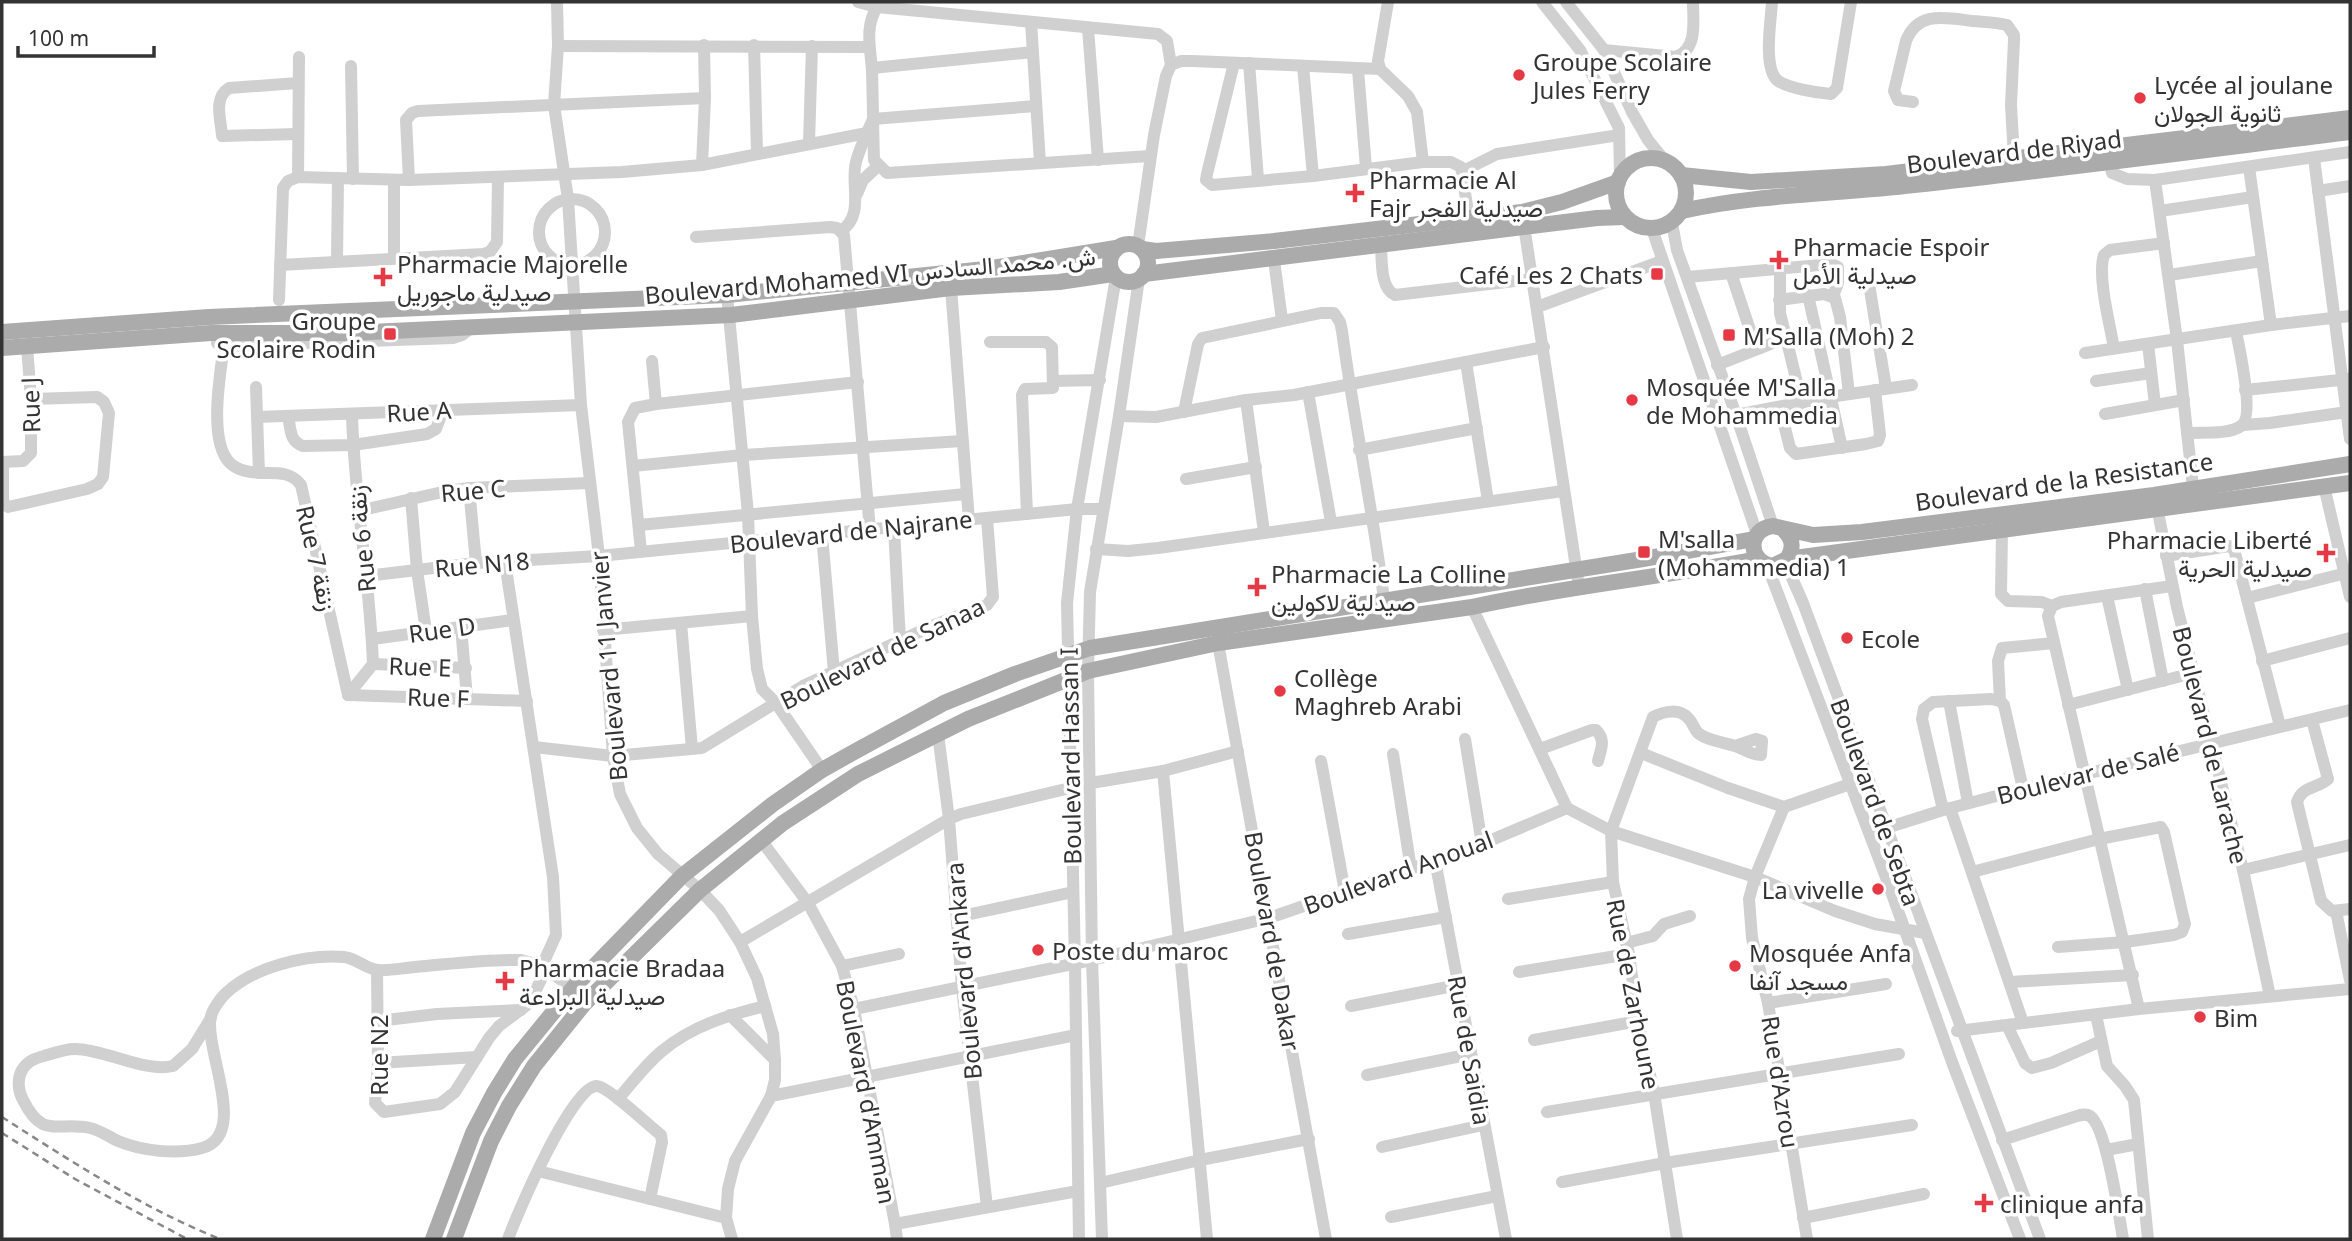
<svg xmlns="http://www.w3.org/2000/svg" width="2352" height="1241" viewBox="0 0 2352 1241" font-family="'Noto Sans',Vazirmatn,sans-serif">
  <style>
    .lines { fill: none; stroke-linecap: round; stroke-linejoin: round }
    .minor { stroke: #d0d0d0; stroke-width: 12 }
    .major { stroke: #ababab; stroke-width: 16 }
    .rail { stroke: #888; stroke-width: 2.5; stroke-dasharray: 7 5; stroke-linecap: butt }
    .poi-dot { fill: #e63946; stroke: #fff; stroke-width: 2.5 }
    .labels { text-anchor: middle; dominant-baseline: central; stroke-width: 7; stroke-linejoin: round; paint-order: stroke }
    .poi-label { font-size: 24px; fill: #333; stroke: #fff; text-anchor: start }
    .street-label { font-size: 24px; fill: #333; stroke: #fff }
  </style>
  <rect width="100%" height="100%" fill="#fff"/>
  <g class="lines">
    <!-- minor -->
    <g class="minor">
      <polyline points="557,2 558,46 554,105 568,199 581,405 599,556 613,756 620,794 637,828 658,854 700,890 719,910 740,942 757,978 773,1034 775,1060 775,1080 771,1096 735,1161 728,1189 726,1218 732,1239"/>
      <polyline points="858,2 877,7 878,2"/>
      <polyline points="1388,2 1378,61 1380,69 1408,96 1417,112 1423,162 1451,162 1461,167 1469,218"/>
      <polyline points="1542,2 1580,50 1619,128 1620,176"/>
      <polyline points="1566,2 1604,50 1632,112 1648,140 1665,161"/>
      <path d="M1772 2C1771 20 1763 67 1777 80 1786 88 1818 93 1831 94L1837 88 1851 2"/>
      <polyline points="1031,22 1040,163"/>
      <polyline points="1088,28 1098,160"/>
      <polyline points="754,45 757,153"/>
      <polyline points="558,46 868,47"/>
      <path d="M1604 50 1676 57C1698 49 1693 21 1693 2"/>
      <polyline points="1234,63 1207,174 1206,180 1212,185 1313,176 1423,162"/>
      <polyline points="1249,63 1258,179"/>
      <polyline points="351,66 353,179"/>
      <polyline points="1303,66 1313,176"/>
      <polyline points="872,68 1033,52"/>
      <polyline points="1358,70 1366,168"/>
      <path d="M1913 102 1898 100 1894 91 1906 41C1918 10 1947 18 1973 21 1984 22 1996 22 2007 25L2014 35V40L2011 105 2014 158"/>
      <path d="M296 134 222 136C221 120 213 98 229 88L298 83"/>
      <polyline points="809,143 812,46"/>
      <polyline points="2108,155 2112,173 2127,179 2155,180 2350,152"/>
      <path d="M1150 156 887 173 874 160C873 131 873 101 872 72 871 49 864 28 877 7L1158 34 1167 41 1171 65"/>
      <polyline points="2314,158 2350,439"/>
      <polyline points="702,165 705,98 704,45"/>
      <polyline points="2249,167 2271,325"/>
      <polyline points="1463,171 1497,154 1619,135"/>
      <polyline points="298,177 299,57"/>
      <polyline points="409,180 406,120 412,113 418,111 705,98"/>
      <polyline points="2155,180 2177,340 2193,487"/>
      <polyline points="2318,191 2350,186"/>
      <polyline points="857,194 863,180 878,166"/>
      <circle cx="572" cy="232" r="33"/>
      <polyline points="2160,211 2253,197"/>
      <polyline points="1523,219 1579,587"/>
      <polyline points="1672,223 1677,250 1736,415 1773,526"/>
      <polyline points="1652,229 1757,534"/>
      <path d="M841 231C865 215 850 184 856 162 860 147 867 133 873 119L1036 106"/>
      <polyline points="696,237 830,227 837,228 844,235 870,530"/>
      <path d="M1381 245C1382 261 1380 288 1395 295L1532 279"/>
      <polyline points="1138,246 1154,135 1166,76 1171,65 1181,61 1193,61 1380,69"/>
      <polyline points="394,258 394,180"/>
      <polyline points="1274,260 1282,320"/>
      <polyline points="337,261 338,178"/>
      <polyline points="280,265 483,254 490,252 497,242 498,177"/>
      <polyline points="1780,268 1780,313 1802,403"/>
      <polyline points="1731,273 1756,348"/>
      <polyline points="2169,275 2262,261"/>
      <polyline points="1687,277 1832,264 1838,267 1838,283 1833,296"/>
      <polyline points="1869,284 1886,388"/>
      <polyline points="951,288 969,520"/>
      <polyline points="727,295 748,514 752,616 757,669 762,689 776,703 822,770"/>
      <polyline points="1808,295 1842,448"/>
      <polyline points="279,300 283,188 288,181 298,177 409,180 622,172 702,165 867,133"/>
      <polyline points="1779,300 1824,294 1835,298 1840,317 1849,394"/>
      <polyline points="1537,307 1662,261"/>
      <polyline points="990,342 1046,342 1052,347 1053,388 1025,389 1022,395 1027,514"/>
      <polyline points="217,343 224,346 453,338 462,335 472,327"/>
      <polyline points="2148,344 2155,405"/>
      <path d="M224 346C220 374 208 442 230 463 238 471 250 472 261 473 275 473 291 471 301 485L348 695"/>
      <path d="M2114 348C2110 325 2097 276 2104 255L2110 250 2164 243"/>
      <polyline points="2085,353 2271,325 2350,316"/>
      <polyline points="652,361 656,404"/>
      <polyline points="1466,362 1488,501"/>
      <polyline points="1717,365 1786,338"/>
      <polyline points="1053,381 1100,380"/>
      <polyline points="2096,381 2151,373"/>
      <polyline points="256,387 259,473"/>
      <polyline points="2245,390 2349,379"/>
      <polyline points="1308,392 1331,522"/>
      <polyline points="1246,400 1264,532"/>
      <polyline points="1780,408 1790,448 1796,454 1866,444 1878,441 1880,435 1875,390"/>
      <path d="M1184 412 1198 344 1202 338 1321 313H1334L1340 322 1342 331C1354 421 1373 510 1384 600"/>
      <path d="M352 414C354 498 370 580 373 664"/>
      <polyline points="2105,414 2184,400"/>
      <polyline points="1736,415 1829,397 1912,385"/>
      <path d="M288 416C291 429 289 441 303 446L353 445 427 434 436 429 443 410"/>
      <polyline points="1119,416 1156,417 1246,400 1294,395 1544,347"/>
      <polyline points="257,417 581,405"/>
      <polyline points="2243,425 2270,423 2347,412"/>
      <path d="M2187 433C2203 432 2228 435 2241 426 2255 417 2239 347 2236 331"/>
      <polyline points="1359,450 1477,428"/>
      <polyline points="2,462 23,461 31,453 31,399 27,346"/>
      <polyline points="3,462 3,502 8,507 87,489 98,484 103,477 109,413 104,402 97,397 31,399"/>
      <polyline points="633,466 743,455 962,441"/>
      <polyline points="1186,479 1256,467"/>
      <polyline points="2324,486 2350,597"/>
      <polyline points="469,488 476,563"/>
      <polyline points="411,498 417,570 426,631"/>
      <polyline points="2156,502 2177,607 2243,870 2270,996"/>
      <polyline points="358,511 447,491 469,488 589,483"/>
      <polyline points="639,525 966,494"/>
      <polyline points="894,528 900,641"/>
      <polyline points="2002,531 2001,594 2008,601 2042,602 2052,606"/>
      <polyline points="822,535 834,672"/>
      <polyline points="1096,549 1128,551 1158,548 1563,491"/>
      <polyline points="641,551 628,422 635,408 656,404 858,382"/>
      <polyline points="2166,556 2229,546 2234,549 2280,726"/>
      <polyline points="1785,562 1803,603 2040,1239"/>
      <polyline points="1767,565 1887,880 1952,1062 2020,1239"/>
      <polyline points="366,576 476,563 599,556 1077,509 1103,509"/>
      <polyline points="2145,589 2163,681"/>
      <polyline points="2107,596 2128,690"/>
      <polyline points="2247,598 2350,572"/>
      <polyline points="1472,607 1567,808"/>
      <polyline points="681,623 692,749"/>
      <polyline points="461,626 467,698"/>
      <polyline points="603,630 752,616"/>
      <polyline points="372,639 513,620"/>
      <polyline points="1218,643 1326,1239"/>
      <polyline points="2262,661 2350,638"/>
      <polyline points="373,664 466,668"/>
      <polyline points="348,695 527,701"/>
      <polyline points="348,695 373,664"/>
      <polyline points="1949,701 1968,803"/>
      <polyline points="2000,701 1998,661 2002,648 2054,643"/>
      <polyline points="2068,705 2193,673"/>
      <path d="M2312 720 2328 779C2317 789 2302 786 2297 802L2321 901 2332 911 2350 909"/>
      <polyline points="938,734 949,819 962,987 987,1207"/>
      <polyline points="1465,739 1482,844"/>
      <polyline points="534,747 613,756 702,748 803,686 934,625 987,605 993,597 987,518"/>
      <path d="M1540 749 1592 730H1596C1606 740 1601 749 1598 761"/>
      <polyline points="1641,753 1728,788 1784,807 1850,784"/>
      <polyline points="1393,754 1411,869"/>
      <polyline points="1321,761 1345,892"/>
      <polyline points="1163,771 1207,1239"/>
      <polyline points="1091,783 1163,771 1238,751"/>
      <polyline points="1784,807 1755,877 1749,899 1752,938 1768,1003 1807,1239"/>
      <polyline points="1950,808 2023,1023"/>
      <polyline points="1943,810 1922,719 1924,709 1933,702 1991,699 2000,701 2004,705 2023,789"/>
      <polyline points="1880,830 1943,810 2023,789 2350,710"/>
      <polyline points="761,840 808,903 842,966 854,1009 895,1224 1078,1191"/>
      <polyline points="1435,860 1506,1239"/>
      <polyline points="2243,870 2350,845"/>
      <polyline points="1972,872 2099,839 2161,827 2164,832 2183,916 2185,924 2182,932 2174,935 2125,942 2058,947"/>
      <polyline points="1508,899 1613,882"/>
      <polyline points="2336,911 2350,980"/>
      <polyline points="957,917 1073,892"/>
      <polyline points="1348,934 1446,917"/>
      <polyline points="740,942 949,819 961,814 1070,788"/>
      <polyline points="1626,943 1653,936 1664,924 1690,916"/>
      <polyline points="842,966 899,954"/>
      <polyline points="377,970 378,1063 375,1103 384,1112 440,1104 455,1092 489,1038 499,1026 527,1005 532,999 542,977 542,966 556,935 553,877 505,562"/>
      <polyline points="1519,972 1629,954"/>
      <polyline points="2010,982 2133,975"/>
      <polyline points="1768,1003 1886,984"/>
      <polyline points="1351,1006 1458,985"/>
      <polyline points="854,1009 1092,960 1269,918 1482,844 1567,808 1611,831 1755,877 1835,911 1875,924 1925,933"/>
      <polyline points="2139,1009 2048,616 2052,606 2061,602 2172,586"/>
      <polyline points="730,1015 775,1060"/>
      <polyline points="2096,1015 2107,1066 2125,1086 2134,1100 2148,1239"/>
      <path d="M211 1018 192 1049 173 1066C146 1073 104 1049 75 1049 65 1049 54 1053 44 1056 35 1058 27 1061 22 1070 17 1079 18 1091 23 1100 43 1140 57 1121 90 1128 100 1130 109 1137 118 1141 142 1151 177 1155 202 1148 250 1135 203 1048 211 1016 213 1009 220 999 225 994 253 967 306 954 344 957 356 958 366 969 378 970 390 971 403 968 415 967 450 964 486 959 521 960L542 966 573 988"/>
      <polyline points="378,1021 437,1014 521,1010"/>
      <polyline points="2007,1025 2025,1063 2032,1068 2051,1063 2101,1041"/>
      <polyline points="1957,1031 2139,1009 2350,989"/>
      <polyline points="1534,1040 1638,1021"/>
      <polyline points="378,1063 477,1057"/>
      <polyline points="1367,1075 1471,1054"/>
      <polyline points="771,1096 1076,1035"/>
      <path d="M618 1099C632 1083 646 1064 662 1051 692 1026 728 1015 765 1006"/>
      <polyline points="1547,1112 1899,1054"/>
      <path d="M2002 1140 2074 1117C2080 1115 2085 1113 2090 1116 2107 1128 2119 1216 2123 1239"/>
      <polyline points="1382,1147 1483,1125"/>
      <polyline points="2106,1150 2138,1144"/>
      <polyline points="538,1171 726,1218"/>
      <polyline points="1562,1182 1665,1163 1912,1125"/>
      <polyline points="1100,1183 1200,1160 1309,1139"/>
      <polyline points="1391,1217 1497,1196"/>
      <polyline points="1803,1218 1924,1194"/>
      <polyline points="895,1224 897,1239"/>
      <path d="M508 1239C517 1214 571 1088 596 1086 607 1085 650 1127 661 1135L662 1142 650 1199"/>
      <polyline points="1079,1239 1075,964 1067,603 1077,509 1116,277"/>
      <polyline points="1102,1239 1092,960 1088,671 1090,592 1119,416 1139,279"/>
      <path d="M1677 1239 1654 1093 1638 1021 1629 954 1613 882 1611 831 1653 717C1664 711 1680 708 1689 719 1693 723 1694 729 1698 733 1708 741 1723 742 1735 746 1745 749 1750 755 1761 755L1762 741 1756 739 1735 746"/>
    </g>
    <!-- major -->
    <g class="major">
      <circle cx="1651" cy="193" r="35"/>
      <polyline points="1681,175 1751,182 1886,174 2350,118"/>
      <path d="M1682 211C1758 194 1837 194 1914 185 2059 169 2205 150 2350 132"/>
      <circle cx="1129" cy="263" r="19"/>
      <polyline points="1142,249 1156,251 1274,241 1522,212 1562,202 1618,182"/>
      <polyline points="1144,274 1597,218 1625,217"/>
      <polyline points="2,332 209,317 727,295 986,269 1116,248"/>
      <polyline points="2,348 211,333 348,333 731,315 951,288 1059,282 1113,274"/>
      <path d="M1784 530C1793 539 1794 548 1787 559L1773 566C1747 562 1747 529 1773 526L1813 535 1862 532 2154 495 2350 464"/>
      <polyline points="1787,559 2350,483"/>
      <polyline points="433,1239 473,1133 494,1093 515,1059 573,988 682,876 773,804 822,770 854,752 944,703 1015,674 1090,648 1643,559 1754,539"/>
      <path d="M454 1239 491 1141 509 1106 534 1066 584 1004 700 890 783 823 858 774 968 719 1088 671 1218 643 1472 607C1566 586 1663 577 1758 559"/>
    </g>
    <!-- rail -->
    <g class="rail">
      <path d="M2 1117C72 1162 143 1208 220 1239"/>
      <polyline points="2,1133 75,1179 187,1239"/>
    </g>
  </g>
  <!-- markers -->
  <g class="poi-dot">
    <circle cx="1519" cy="75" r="7"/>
    <circle cx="2140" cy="98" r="7"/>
    <path d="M1351.5 182.5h7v7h7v7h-7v7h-7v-7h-7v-7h7z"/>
    <path d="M1775.5 249.5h7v7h7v7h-7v7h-7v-7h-7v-7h7z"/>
    <rect x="1650" y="267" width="14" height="14" rx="3.5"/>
    <path d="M379.5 266.5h7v7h7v7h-7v7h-7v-7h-7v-7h7z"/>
    <rect x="383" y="327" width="14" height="14" rx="3.5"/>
    <rect x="1722" y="328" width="14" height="14" rx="3.5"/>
    <circle cx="1632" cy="400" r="7"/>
    <rect x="1637" y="545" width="14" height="14" rx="3.5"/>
    <path d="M2322.5 542.5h7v7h7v7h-7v7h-7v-7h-7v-7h7z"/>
    <path d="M1253.5 576.5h7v7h7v7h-7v7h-7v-7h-7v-7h7z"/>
    <circle cx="1847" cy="638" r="7"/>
    <circle cx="1280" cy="691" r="7"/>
    <circle cx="1878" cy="889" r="7"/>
    <circle cx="1038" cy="950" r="7"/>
    <circle cx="1735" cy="966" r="7"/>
    <path d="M501.5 970.5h7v7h7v7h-7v7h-7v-7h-7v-7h7z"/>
    <circle cx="2200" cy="1017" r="7"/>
    <path d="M1980.5 1192.5h7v7h7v7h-7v7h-7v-7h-7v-7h7z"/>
  </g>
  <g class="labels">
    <!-- poi labels -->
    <g class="poi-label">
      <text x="1533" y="61">Groupe Scolaire<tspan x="1533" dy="28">Jules Ferry</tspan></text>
      <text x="2154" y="84">Lycée al joulane<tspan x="2154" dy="28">ثانوية الجولان</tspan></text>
      <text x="1369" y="179">Pharmacie Al<tspan x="1369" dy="28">Fajr صيدلية الفجر</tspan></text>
      <text x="1793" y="246">Pharmacie Espoir<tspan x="1793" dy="28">صيدلية الأمل</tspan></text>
      <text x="397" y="263">Pharmacie Majorelle<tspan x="397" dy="28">صيدلية ماجوريل</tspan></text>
      <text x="1643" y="274" text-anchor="end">Café Les 2 Chats</text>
      <text x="376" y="320" text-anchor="end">Groupe<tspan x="376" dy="28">Scolaire Rodin</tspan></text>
      <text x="1743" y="335">M'Salla (Moh) 2</text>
      <text x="1646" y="386">Mosquée M'Salla<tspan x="1646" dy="28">de Mohammedia</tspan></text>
      <text x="1658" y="538">M'salla<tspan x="1658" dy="28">(Mohammedia) 1</tspan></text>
      <text x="2312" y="539" text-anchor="end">Pharmacie Liberté<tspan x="2312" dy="28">صيدلية الحرية</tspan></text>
      <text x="1271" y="573">Pharmacie La Colline<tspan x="1271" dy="28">صيدلية لاكولين</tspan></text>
      <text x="1861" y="638">Ecole</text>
      <text x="1294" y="677">Collège<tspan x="1294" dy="28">Maghreb Arabi</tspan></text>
      <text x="1864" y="889" text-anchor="end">La vivelle</text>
      <text x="1052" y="950">Poste du maroc</text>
      <text x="1749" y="952">Mosquée Anfa<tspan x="1749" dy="28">مسجد آنفا</tspan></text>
      <text x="519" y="967">Pharmacie Bradaa<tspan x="519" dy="28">صيدلية البرادعة</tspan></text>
      <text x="2214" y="1017">Bim</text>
      <text x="2000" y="1203">clinique anfa</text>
    </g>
    <!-- street labels -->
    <g class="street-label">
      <text transform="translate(2014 151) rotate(-7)">Boulevard de Riyad</text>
      <text transform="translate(870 275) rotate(-5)">Boulevard Mohamed VI ش. محمد السادس</text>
      <text transform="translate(30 405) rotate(-92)">Rue J</text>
      <text transform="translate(419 411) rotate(-3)">Rue A</text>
      <text transform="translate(2064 481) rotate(-8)">Boulevard de la Resistance</text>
      <text transform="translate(473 490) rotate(-5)">Rue C</text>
      <text transform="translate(851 531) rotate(-6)">Boulevard de Najrane</text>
      <text transform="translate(361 539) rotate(-96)">Rue 6 زنقة</text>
      <text transform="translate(317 558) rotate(77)">Rue 7 زنقة</text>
      <text transform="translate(482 564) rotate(-5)">Rue N18</text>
      <text transform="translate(442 629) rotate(-8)">Rue D</text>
      <text transform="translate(882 653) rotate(-26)">Boulevard de Sanaa</text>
      <text transform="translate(420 666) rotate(2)">Rue E</text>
      <text transform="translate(608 666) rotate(-95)">Boulevard 11 Janvier</text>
      <text transform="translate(438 697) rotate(2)">Rue F</text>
      <text transform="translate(2211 745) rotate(76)">Boulevard de Larache</text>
      <text transform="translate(1070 756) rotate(-91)">Boulevard Hassan I</text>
      <text transform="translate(2088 773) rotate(-14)">Boulevar de Salé</text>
      <text transform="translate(1876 802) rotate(70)">Boulevard de Sebta</text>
      <text transform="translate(1398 872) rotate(-20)">Boulevard Anoual</text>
      <text transform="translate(1273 941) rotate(80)">Boulevard de Dakar</text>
      <text transform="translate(963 971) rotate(-95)">Boulevard d'Ankara</text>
      <text transform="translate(1634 994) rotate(79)">Rue de Zarhoune</text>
      <text transform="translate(1470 1050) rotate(80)">Rue de Saidia</text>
      <text transform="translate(378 1055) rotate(-90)">Rue N2</text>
      <text transform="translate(1781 1082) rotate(81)">Rue d'Azrou</text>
      <text transform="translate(867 1092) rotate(79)">Boulevard d'Amman</text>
    </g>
  </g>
  <!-- border -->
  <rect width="2352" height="1241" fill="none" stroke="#333333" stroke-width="7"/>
  <!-- scale -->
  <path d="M18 46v10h136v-10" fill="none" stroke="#333333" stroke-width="3.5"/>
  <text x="28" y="46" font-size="21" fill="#333333" stroke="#ffffff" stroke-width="5" paint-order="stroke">100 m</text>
</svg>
